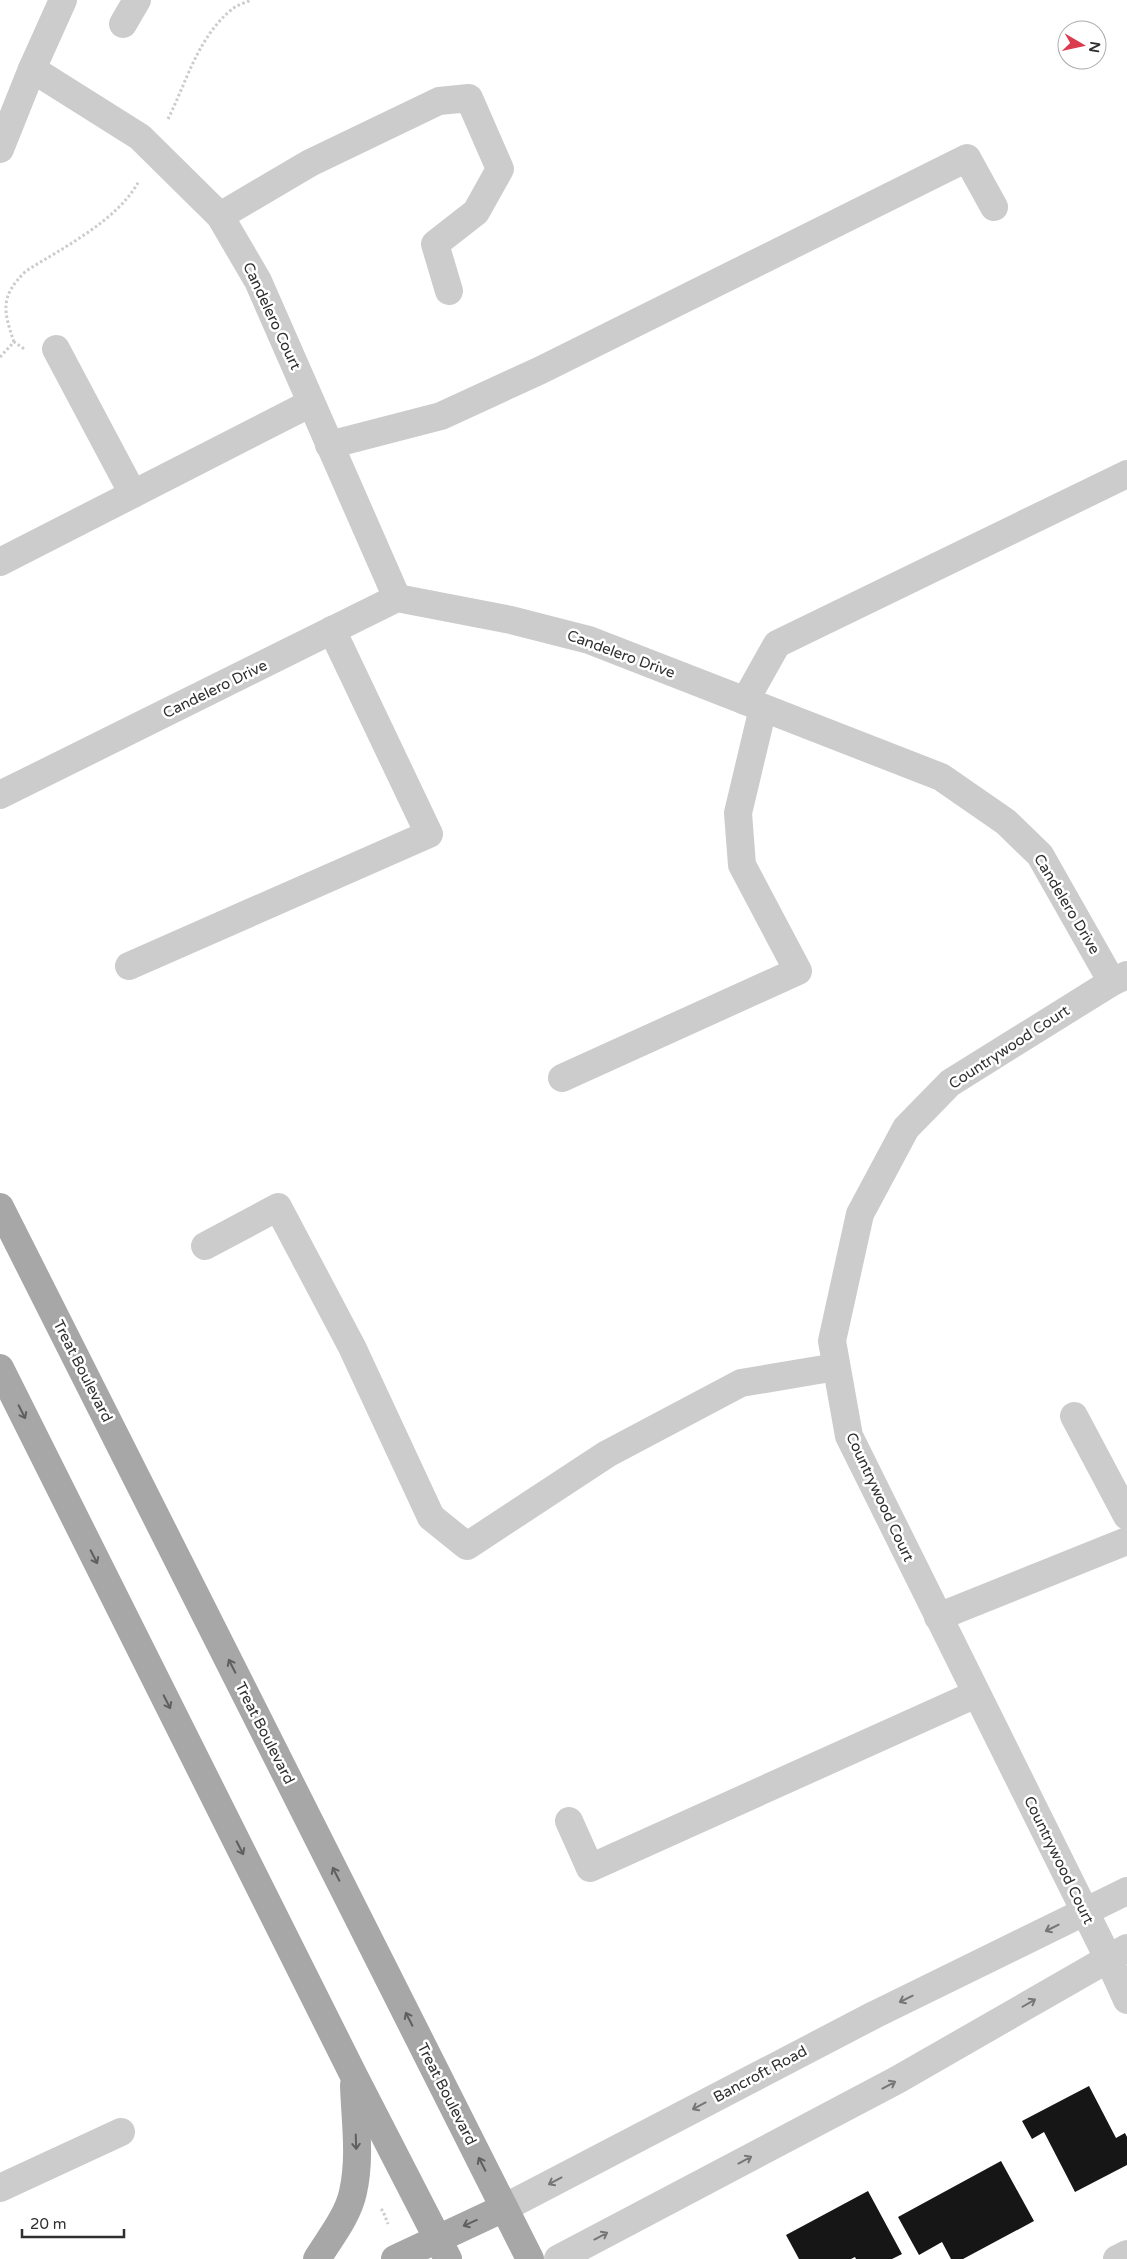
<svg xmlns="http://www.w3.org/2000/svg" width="1127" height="2259" viewBox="0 0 1127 2259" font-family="'Varela Round',sans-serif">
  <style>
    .building { fill: #161616 }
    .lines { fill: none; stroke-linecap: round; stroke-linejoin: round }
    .path { stroke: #ccc; stroke-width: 3; stroke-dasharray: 2.5 2.5; stroke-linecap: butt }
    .minor { stroke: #ccc; stroke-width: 28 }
    .major { stroke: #a7a7a7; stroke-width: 28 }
    .oneway { stroke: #5f5f5f }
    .oneway2 { stroke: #767676 }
    .labels { text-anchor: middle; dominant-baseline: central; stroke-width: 5; stroke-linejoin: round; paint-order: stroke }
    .street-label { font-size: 15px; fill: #2f2f2f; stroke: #fff }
  </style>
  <rect width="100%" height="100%" fill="#fff"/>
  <!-- building -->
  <g class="building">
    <polygon points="1089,2086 1116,2138 1125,2133 1127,2137 1127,2165 1075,2192 1044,2132 1032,2139 1022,2121"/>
    <polygon points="1001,2161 1034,2221 963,2259 951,2259 942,2242 919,2255 898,2217"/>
    <polygon points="868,2191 902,2254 892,2259 856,2259 855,2257 851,2259 799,2259 786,2235"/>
  </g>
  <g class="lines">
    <!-- path -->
    <g class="path">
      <path d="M168 119C187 81 197 39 231 10 236 5 245 3 251 0"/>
      <path d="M14 342C3 310 0 296 26 271 64 247 117 221 139 181"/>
      <polyline points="0,357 14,342 26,350"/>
      <polyline points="381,2209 383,2211 388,2224"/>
    </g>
    <!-- minor -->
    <g class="minor">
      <polyline points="63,0 32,69 140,137 220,216 258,281 397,598"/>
      <polyline points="123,24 137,0"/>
      <polyline points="0,149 32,69"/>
      <polyline points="220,216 310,163 439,101 469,98 500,169 476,212 435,244 449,291"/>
      <polyline points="56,349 133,494"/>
      <polyline points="329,445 441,416 541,370 967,158 994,207"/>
      <polyline points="0,562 311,403"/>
      <polyline points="745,701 777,644 1127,474"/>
      <polyline points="0,795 397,598 511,620 589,640 941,777 1006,822 1040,855 1112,982"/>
      <polyline points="129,966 429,834 332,630"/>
      <polyline points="1127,975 1112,982 950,1083 906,1128 860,1214 832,1341 849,1436 1108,1958 1127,2000"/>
      <polyline points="562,1078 798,971 742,865 738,813 763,708"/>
      <polyline points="205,1246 278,1207 352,1347 431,1517 467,1546 607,1454 741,1383 836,1367"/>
      <polyline points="1074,1416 1127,1516"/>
      <polyline points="938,1617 1127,1541"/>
      <polyline points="569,1821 590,1868 976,1694"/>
      <polyline points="0,2188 121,2132"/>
      <polyline points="504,2208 874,2015 1127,1891"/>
      <polyline points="558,2259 897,2080 1127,1948"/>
      <polyline points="1117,2259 1127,2254"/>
    </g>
    <!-- major -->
    <g class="major">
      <polyline points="0,1207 530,2259"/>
      <polyline points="0,1368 354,2076 448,2259"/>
      <path d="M317 2259C330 2238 348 2216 353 2192 361 2157 355 2119 354 2085"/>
      <polyline points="395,2259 504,2208"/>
    </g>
  </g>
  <!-- one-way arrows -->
  <defs><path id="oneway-shaft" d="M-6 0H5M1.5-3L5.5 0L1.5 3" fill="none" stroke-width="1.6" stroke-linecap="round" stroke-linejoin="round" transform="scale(1.25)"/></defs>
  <g class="oneway">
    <use href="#oneway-shaft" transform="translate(22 1412) rotate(63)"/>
    <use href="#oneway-shaft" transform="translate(94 1557) rotate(63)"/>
    <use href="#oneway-shaft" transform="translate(232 1666) rotate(-117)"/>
    <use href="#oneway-shaft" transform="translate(167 1702) rotate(63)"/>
    <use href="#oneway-shaft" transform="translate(240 1848) rotate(63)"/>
    <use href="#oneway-shaft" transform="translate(336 1874) rotate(-117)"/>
    <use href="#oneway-shaft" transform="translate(409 2019) rotate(-117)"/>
    <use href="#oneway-shaft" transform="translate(356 2142) rotate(88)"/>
    <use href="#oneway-shaft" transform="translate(482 2164) rotate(-117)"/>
    <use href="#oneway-shaft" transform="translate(470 2223) rotate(156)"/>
  </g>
  <g class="oneway2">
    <use href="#oneway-shaft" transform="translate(1052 1928) rotate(154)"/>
    <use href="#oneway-shaft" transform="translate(906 1999) rotate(154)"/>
    <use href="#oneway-shaft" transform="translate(1029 2003) rotate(-30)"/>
    <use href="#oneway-shaft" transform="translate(889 2085) rotate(-28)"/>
    <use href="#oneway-shaft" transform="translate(699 2106) rotate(152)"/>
    <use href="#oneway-shaft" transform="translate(745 2160) rotate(-28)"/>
    <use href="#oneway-shaft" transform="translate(555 2181) rotate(152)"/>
    <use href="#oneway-shaft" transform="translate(601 2236) rotate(-28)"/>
  </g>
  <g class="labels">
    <!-- street labels -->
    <g class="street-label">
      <text transform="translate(272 316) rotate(65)">Candelero Court</text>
      <text transform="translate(621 654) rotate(20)">Candelero Drive</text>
      <text transform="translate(215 689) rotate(-26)">Candelero Drive</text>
      <text transform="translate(1067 904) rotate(59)">Candelero Drive</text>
      <text transform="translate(1009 1047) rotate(-33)">Countrywood Court</text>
      <text transform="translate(83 1371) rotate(63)">Treat Boulevard</text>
      <text transform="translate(880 1497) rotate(65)">Countrywood Court</text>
      <text transform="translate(265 1733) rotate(63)">Treat Boulevard</text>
      <text transform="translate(1059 1860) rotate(64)">Countrywood Court</text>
      <text transform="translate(760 2074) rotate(-28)">Bancroft Road</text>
      <text transform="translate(447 2094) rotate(63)">Treat Boulevard</text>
    </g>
  </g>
  <!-- north arrow -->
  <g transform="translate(1082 45) rotate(99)"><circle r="24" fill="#ffffff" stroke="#acacac"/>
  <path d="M0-4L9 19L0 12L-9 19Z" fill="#dc3a4d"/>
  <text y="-8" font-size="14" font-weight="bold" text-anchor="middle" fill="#2f2f2f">N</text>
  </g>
  <!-- scale -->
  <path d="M22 2229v8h102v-8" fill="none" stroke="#2f2f2f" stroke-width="2.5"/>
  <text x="30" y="2229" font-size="15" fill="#2f2f2f" stroke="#ffffff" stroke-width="4" paint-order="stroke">20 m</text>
</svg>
